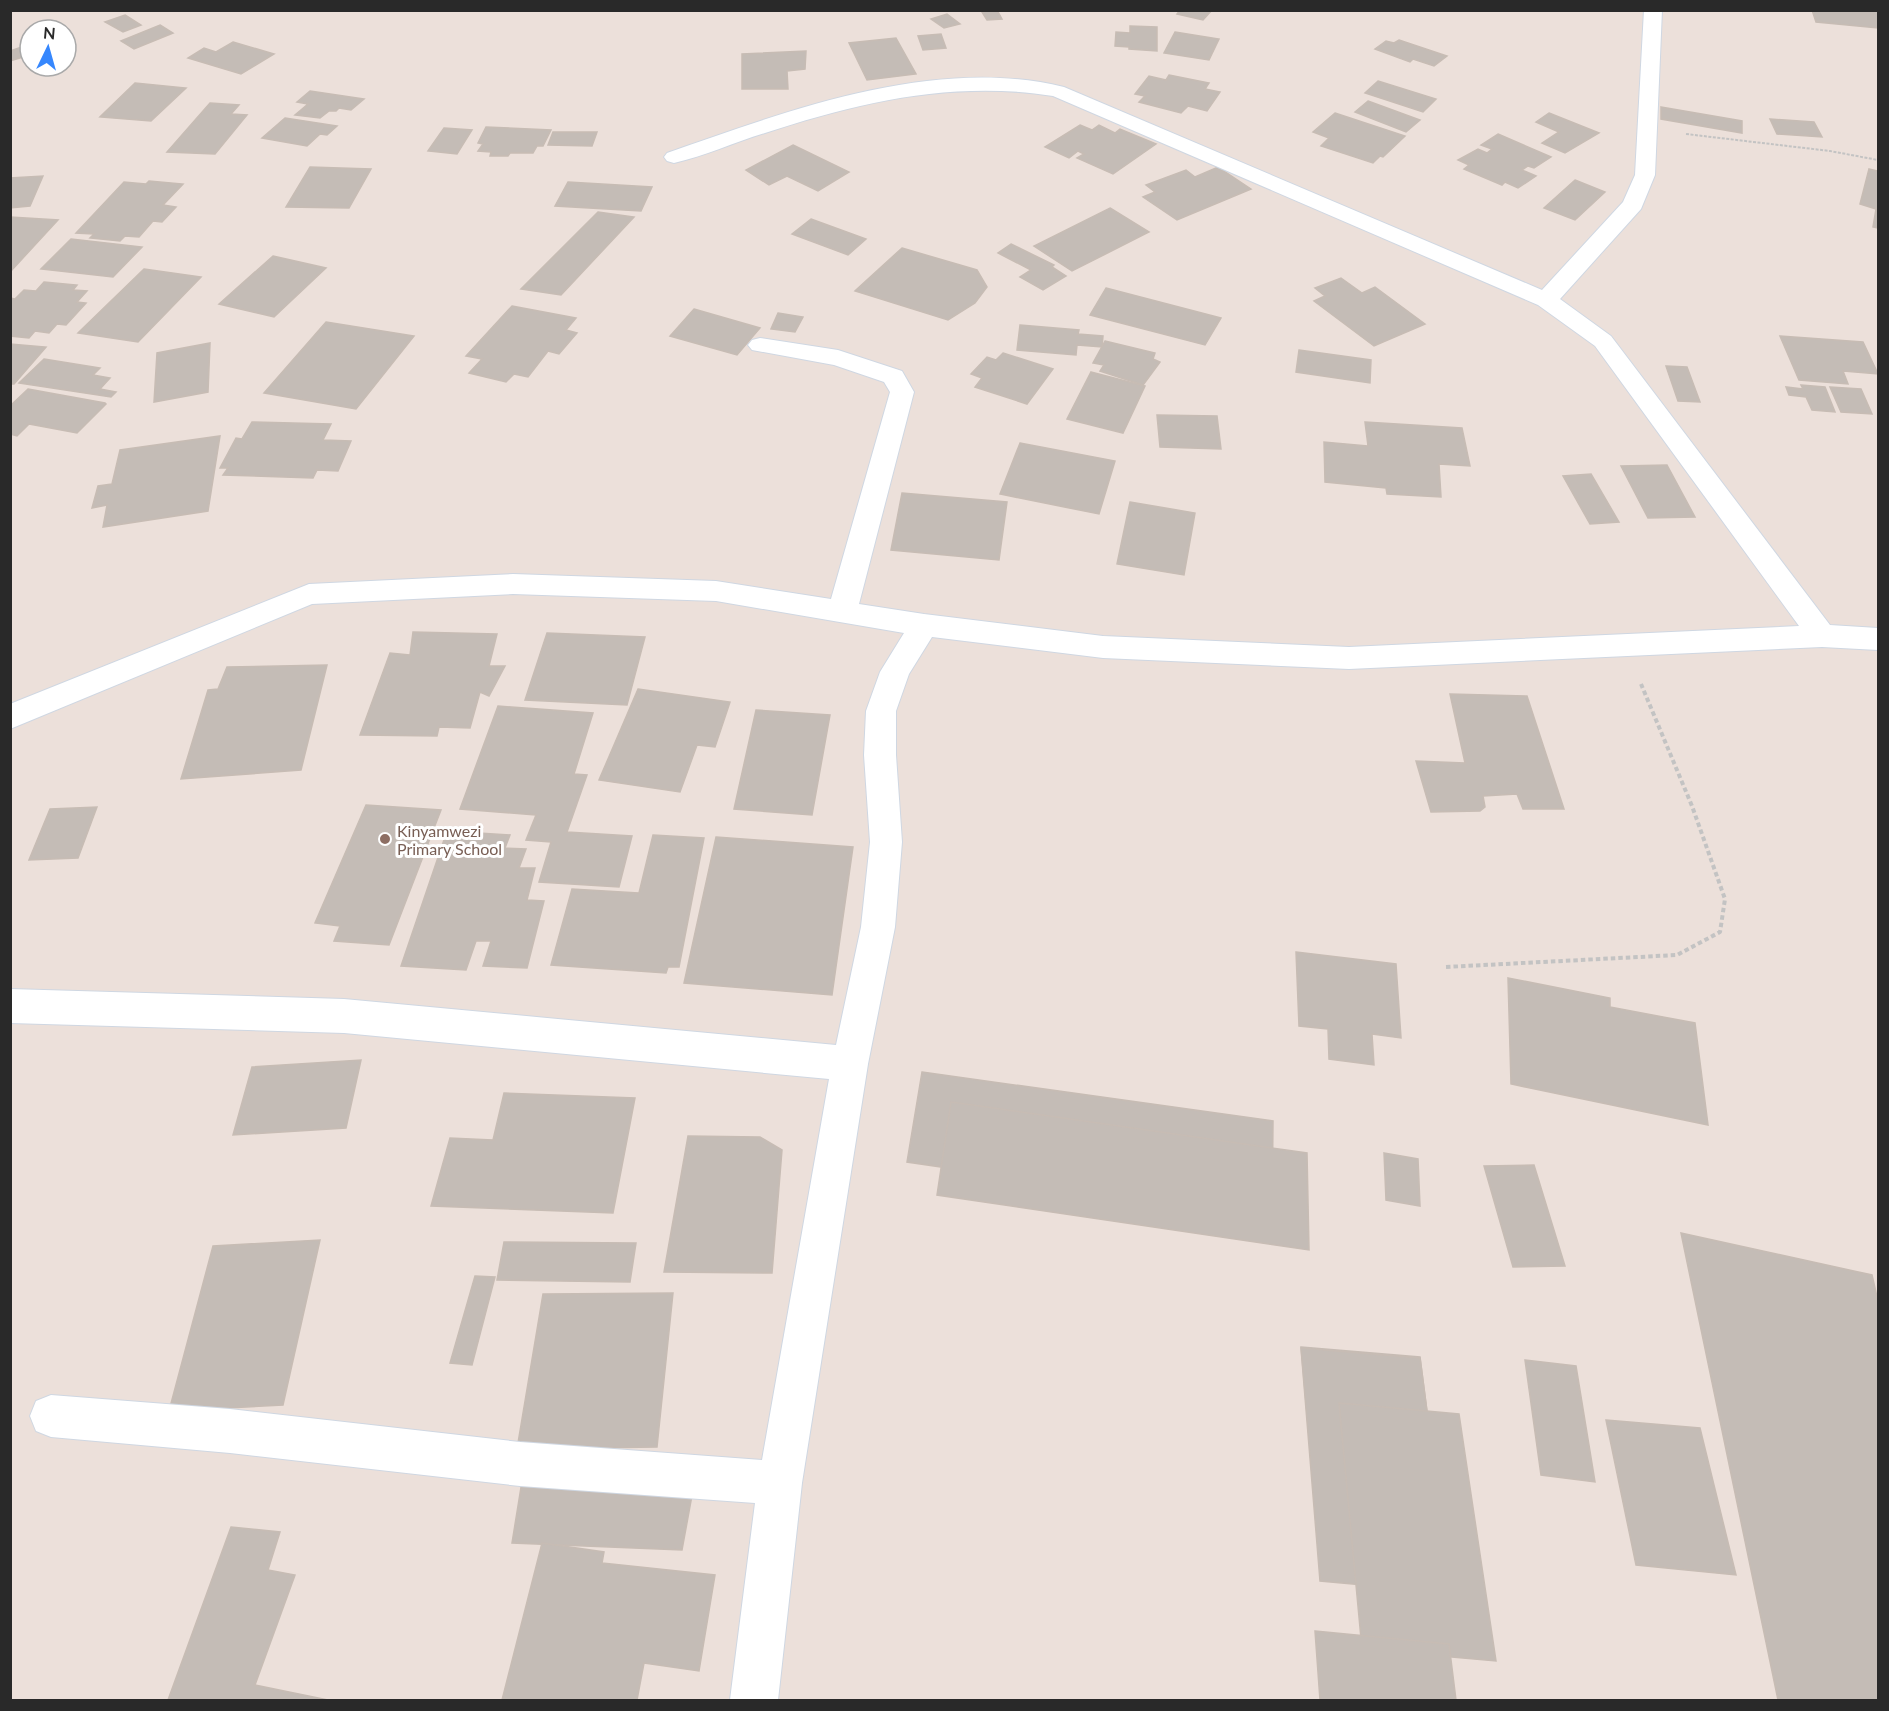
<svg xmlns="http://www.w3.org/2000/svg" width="1889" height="1711" viewBox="0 0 1889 1711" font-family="Lato,sans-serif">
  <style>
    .building { fill: #c4bcb6; stroke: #c7bcb4; stroke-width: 1.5 }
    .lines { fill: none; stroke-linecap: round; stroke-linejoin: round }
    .minor-casing { stroke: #cfd7e2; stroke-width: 2 }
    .path-far1 { stroke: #c3c3c3; stroke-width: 2; stroke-dasharray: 3 1.5; stroke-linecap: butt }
    .path { stroke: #c3c3c3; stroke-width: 4; stroke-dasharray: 4.5 3; stroke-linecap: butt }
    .minor { fill: #fff; fill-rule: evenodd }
    .education-dot { fill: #8d6e63; stroke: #fff; stroke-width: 2 }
    .labels { text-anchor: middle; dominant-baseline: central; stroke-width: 6; stroke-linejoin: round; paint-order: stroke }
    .education-label { font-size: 16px; fill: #785e54; stroke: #fff; text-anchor: start }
  </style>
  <rect width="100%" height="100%" fill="#ece0da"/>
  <!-- building -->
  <g class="building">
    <polygon points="997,10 1002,19 987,20 982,12"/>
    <polygon points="1180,10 1212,10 1203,20 1177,14"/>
    <polygon points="1812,10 1878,10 1878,28 1816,22"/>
    <polygon points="947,14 960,24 944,28 931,19"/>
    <polygon points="125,15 141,25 123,32 105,22"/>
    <polygon points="160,25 173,33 134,49 121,41"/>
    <polygon points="1130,26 1157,27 1157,51 1129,49 1129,47 1115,46 1116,32 1130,33"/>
    <polygon points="1175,32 1219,39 1209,60 1164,53"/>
    <polygon points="941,34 946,48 923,50 918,36"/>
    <polygon points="896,38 916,74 867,80 849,43"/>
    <polygon points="1399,40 1447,56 1434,66 1413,59 1410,62 1375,49 1386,41 1394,43"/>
    <polygon points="233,42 274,54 241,74 188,58 204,48 216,52"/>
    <polygon points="30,44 30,55 10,61 10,51"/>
    <polygon points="806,51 805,69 787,71 788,89 742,89 742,54"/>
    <polygon points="1169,75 1209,83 1205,89 1220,92 1207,111 1188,106 1181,113 1139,102 1145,96 1135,94 1149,76 1166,80"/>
    <polygon points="1378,81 1436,99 1423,112 1365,93"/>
    <polygon points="135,83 186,88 151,121 100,117"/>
    <polygon points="310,91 364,99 351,110 339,108 336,111 329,111 320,118 295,115 308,104 297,102"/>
    <polygon points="1368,101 1420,120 1406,132 1355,112"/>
    <polygon points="210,103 239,105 231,114 247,115 215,154 167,152"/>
    <polygon points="1661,107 1742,121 1742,133 1661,119"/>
    <polygon points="1335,113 1405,136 1383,157 1380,156 1373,163 1321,146 1329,138 1313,132"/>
    <polygon points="1549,113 1599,133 1565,153 1542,143 1559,132 1536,122"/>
    <polygon points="285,118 337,126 327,135 320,134 307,146 262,138"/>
    <polygon points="1770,119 1814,122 1822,137 1777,134"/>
    <polygon points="1080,125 1092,130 1099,125 1115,133 1120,129 1156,144 1113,174 1077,158 1084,154 1078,151 1069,158 1045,147"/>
    <polygon points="486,127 551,130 543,146 537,146 533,153 510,153 508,156 490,156 491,152 478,151 483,144 478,143"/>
    <polygon points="444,128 472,130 457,154 428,151"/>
    <polygon points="553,132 597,132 592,146 548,145"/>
    <polygon points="1498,134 1551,157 1534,168 1528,166 1522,170 1536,176 1518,188 1505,182 1502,185 1464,169 1469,165 1458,160 1478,149 1487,153 1492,149 1481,145"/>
    <polygon points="793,145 849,172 818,191 787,176 769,185 746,170"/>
    <polygon points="310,167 371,169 349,208 286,207"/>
    <polygon points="1218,167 1251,189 1177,220 1143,197 1155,192 1146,185 1186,170 1195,177"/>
    <polygon points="1869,169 1878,171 1878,228 1873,227 1876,209 1860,204"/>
    <polygon points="43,176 30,206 10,208 10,178"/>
    <polygon points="1575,180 1605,192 1575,220 1544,208"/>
    <polygon points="149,181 183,184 163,205 176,207 162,222 153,221 139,237 125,236 120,241 90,238 94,234 76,233 124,182 146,184"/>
    <polygon points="568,182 652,187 641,211 555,206"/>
    <polygon points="1110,208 1149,232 1072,271 1034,246"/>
    <polygon points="598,212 634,217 561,295 521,289"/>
    <polygon points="10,217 58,220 10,272"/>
    <polygon points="811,219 866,239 848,255 792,234"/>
    <polygon points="71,239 142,247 113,277 41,269"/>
    <polygon points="1011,244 1054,265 1052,267 1066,276 1043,290 1020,277 1031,270 998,253"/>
    <polygon points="902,248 977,270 987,287 975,303 948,320 855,291"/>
    <polygon points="273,256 326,268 274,317 219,304"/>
    <polygon points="144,269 201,277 138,342 78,333"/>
    <polygon points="1341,278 1362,293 1375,287 1425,324 1374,346 1314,301 1325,296 1315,288"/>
    <polygon points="44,282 77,285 73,290 87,291 77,302 86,303 66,325 57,324 49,333 35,331 29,338 10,336 10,298 15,299 24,290 36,291"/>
    <polygon points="1106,288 1221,318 1205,345 1090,315"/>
    <polygon points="512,306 576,318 566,330 577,333 559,354 548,351 528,377 514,374 506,382 469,373 482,359 466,356"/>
    <polygon points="694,309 760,328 737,355 670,336"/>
    <polygon points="778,313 803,317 795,332 771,329"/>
    <polygon points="326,322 414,336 356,409 264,393"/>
    <polygon points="1020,325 1079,330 1078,334 1103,336 1102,347 1077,345 1076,355 1017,350"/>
    <polygon points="1780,336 1863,342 1878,374 1843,371 1848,384 1799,380"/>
    <polygon points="1105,341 1155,353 1153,359 1160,362 1143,385 1100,371 1104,365 1093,363"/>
    <polygon points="210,343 208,392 154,402 157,353"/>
    <polygon points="10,344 46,347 14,384 10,384"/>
    <polygon points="1299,350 1371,360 1370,383 1296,372"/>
    <polygon points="1003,353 1053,369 1027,404 975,387 982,378 971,374 987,357 996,360"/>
    <polygon points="44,359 100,368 93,375 110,378 100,389 116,392 111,397 19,383"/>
    <polygon points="1666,366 1687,367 1700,402 1678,401"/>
    <polygon points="1091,372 1145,386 1123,433 1067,419"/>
    <polygon points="1801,385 1825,387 1835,412 1812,410 1806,397 1789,395 1786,387 1803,389"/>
    <polygon points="1830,387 1861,389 1872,414 1841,412"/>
    <polygon points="28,389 105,403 106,404 77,433 29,424 17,436 10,434 10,406"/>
    <polygon points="1157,415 1217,416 1221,449 1160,447"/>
    <polygon points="252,422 331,424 323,440 351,441 338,471 317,470 313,478 223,475 228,468 220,468 236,438 242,439"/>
    <polygon points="1365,422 1462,428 1470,466 1439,464 1441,497 1387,494 1386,488 1325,482 1324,442 1368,446"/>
    <polygon points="220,436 208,511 103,527 107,505 92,508 98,486 112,484 120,450"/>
    <polygon points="1020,443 1115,461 1099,514 1000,494"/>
    <polygon points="1667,465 1695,517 1648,518 1621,466"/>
    <polygon points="1591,474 1619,522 1590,524 1563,476"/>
    <polygon points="902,493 1007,502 999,560 891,550"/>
    <polygon points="1130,502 1195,513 1184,575 1117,564"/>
    <polygon points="413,632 497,634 489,666 505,666 489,696 480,692 470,728 439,727 437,736 360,735 390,653 410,655"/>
    <polygon points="547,633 645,637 627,705 525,700"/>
    <polygon points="327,665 301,770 181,779 208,690 218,689 227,667"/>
    <polygon points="638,689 730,702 715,747 697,745 680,792 599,780"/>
    <polygon points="1450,694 1527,696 1564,809 1523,809 1517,794 1483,796 1485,807 1480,811 1431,812 1416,761 1465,763"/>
    <polygon points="498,706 593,713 574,774 587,775 567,832 632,836 619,887 539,882 551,842 526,840 536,815 460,809"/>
    <polygon points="756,710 830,715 812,815 734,809"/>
    <polygon points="366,805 441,810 389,945 334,941 340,926 315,923"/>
    <polygon points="97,807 78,858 29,860 50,809"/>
    <polygon points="447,831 510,835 505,848 526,849 519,868 535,868 527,900 544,901 527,968 483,966 491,941 476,941 466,970 401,966"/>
    <polygon points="653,835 704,838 679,967 668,967 666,973 551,965 572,889 639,893"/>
    <polygon points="716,837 853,847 832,995 684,983"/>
    <polygon points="1296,952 1396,964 1401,1038 1372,1034 1374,1065 1329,1059 1328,1029 1299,1026"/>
    <polygon points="1508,978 1610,998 1610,1007 1695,1023 1708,1125 1511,1084"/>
    <polygon points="361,1060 346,1128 233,1135 252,1067"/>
    <polygon points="922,1072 1273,1121 1272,1215 907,1162"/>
    <polygon points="504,1093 635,1098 613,1213 431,1206 450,1138 493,1140"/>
    <polygon points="951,1102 1307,1153 1309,1250 937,1195"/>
    <polygon points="688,1136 760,1137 782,1150 772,1273 664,1272"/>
    <polygon points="1384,1153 1418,1159 1420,1206 1386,1200"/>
    <polygon points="1534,1165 1565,1266 1513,1267 1484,1166"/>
    <polygon points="1681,1233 1872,1275 1878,1301 1878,1700 1778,1700"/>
    <polygon points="320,1240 283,1405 169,1411 213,1246"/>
    <polygon points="504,1242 636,1243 630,1282 497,1280"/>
    <polygon points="475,1276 495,1277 472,1365 450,1363"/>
    <polygon points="673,1293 657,1447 517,1449 543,1294"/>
    <polygon points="1301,1347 1420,1357 1450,1592 1322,1580"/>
    <polygon points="1301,1348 1420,1358 1451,1593 1320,1581"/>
    <polygon points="1525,1360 1576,1366 1595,1482 1541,1475"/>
    <polygon points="1339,1403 1459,1414 1496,1661 1362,1649"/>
    <polygon points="1606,1420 1700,1428 1736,1575 1636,1565"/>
    <polygon points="523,1475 693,1490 682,1550 512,1543"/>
    <polygon points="231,1527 280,1532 268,1570 295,1575 255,1685 328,1700 168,1700"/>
    <polygon points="542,1543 604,1552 602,1563 715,1575 699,1671 644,1663 637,1700 502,1700"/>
    <polygon points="1315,1631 1449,1644 1456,1700 1320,1700"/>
  </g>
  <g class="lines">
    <defs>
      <path id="minor" d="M1644 10H1662L1655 175 1641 209 1560 299 1611 336 1830 625 1878 628V650L1822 647 1349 669 1103 658 932 637 909 674 896 711V755L902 842 895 927 868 1064 802 1483 778 1700H730L755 1503 520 1486 230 1453 51 1437 36 1431 30 1416 36 1401 51 1395 230 1409 520 1442 762 1460 829 1079 344 1033 10 1023V989L344 999 836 1045 861 927 870 842 864 755 866 711 880 672 904 633 716 601 513 594 312 604 10 729V704L309 584 513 574 716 581 831 599 890 392 884 382 834 365 752 350 748 345 752 340 760 338 838 350 902 371 914 392 859 604 924 614 1103 636 1349 647 1799 626 1595 346 1538 305 1053 96C954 80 859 102 765 133 735 142 705 156 674 163L667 161 664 157 667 153C787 111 935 55 1064 87L1542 290 1623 202 1635 175Z"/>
    </defs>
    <!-- minor casing -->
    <use href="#minor" class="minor-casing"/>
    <!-- path-far1 -->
    <polyline class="path-far1" points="1686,134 1830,151 1878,160"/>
    <!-- path -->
    <polyline class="path" points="1446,967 1677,955 1720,932 1725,899 1692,806 1641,684"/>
    <!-- minor -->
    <use href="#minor" class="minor"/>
  </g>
  <!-- markers -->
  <circle class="education-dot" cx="385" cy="839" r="6"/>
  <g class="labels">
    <!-- education labels -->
    <g class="education-label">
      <text x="397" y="830">Kinyamwezi<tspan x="397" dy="18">Primary School</tspan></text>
    </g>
  </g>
  <!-- border -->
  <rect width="1889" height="1711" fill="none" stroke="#292929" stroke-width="24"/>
  <!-- north arrow -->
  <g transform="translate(48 48) rotate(5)"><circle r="28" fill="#ffffff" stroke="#a9a9a9" stroke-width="1.5"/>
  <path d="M0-4.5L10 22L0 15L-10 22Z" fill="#3687fd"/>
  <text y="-9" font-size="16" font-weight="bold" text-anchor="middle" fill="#292929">N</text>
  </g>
</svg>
